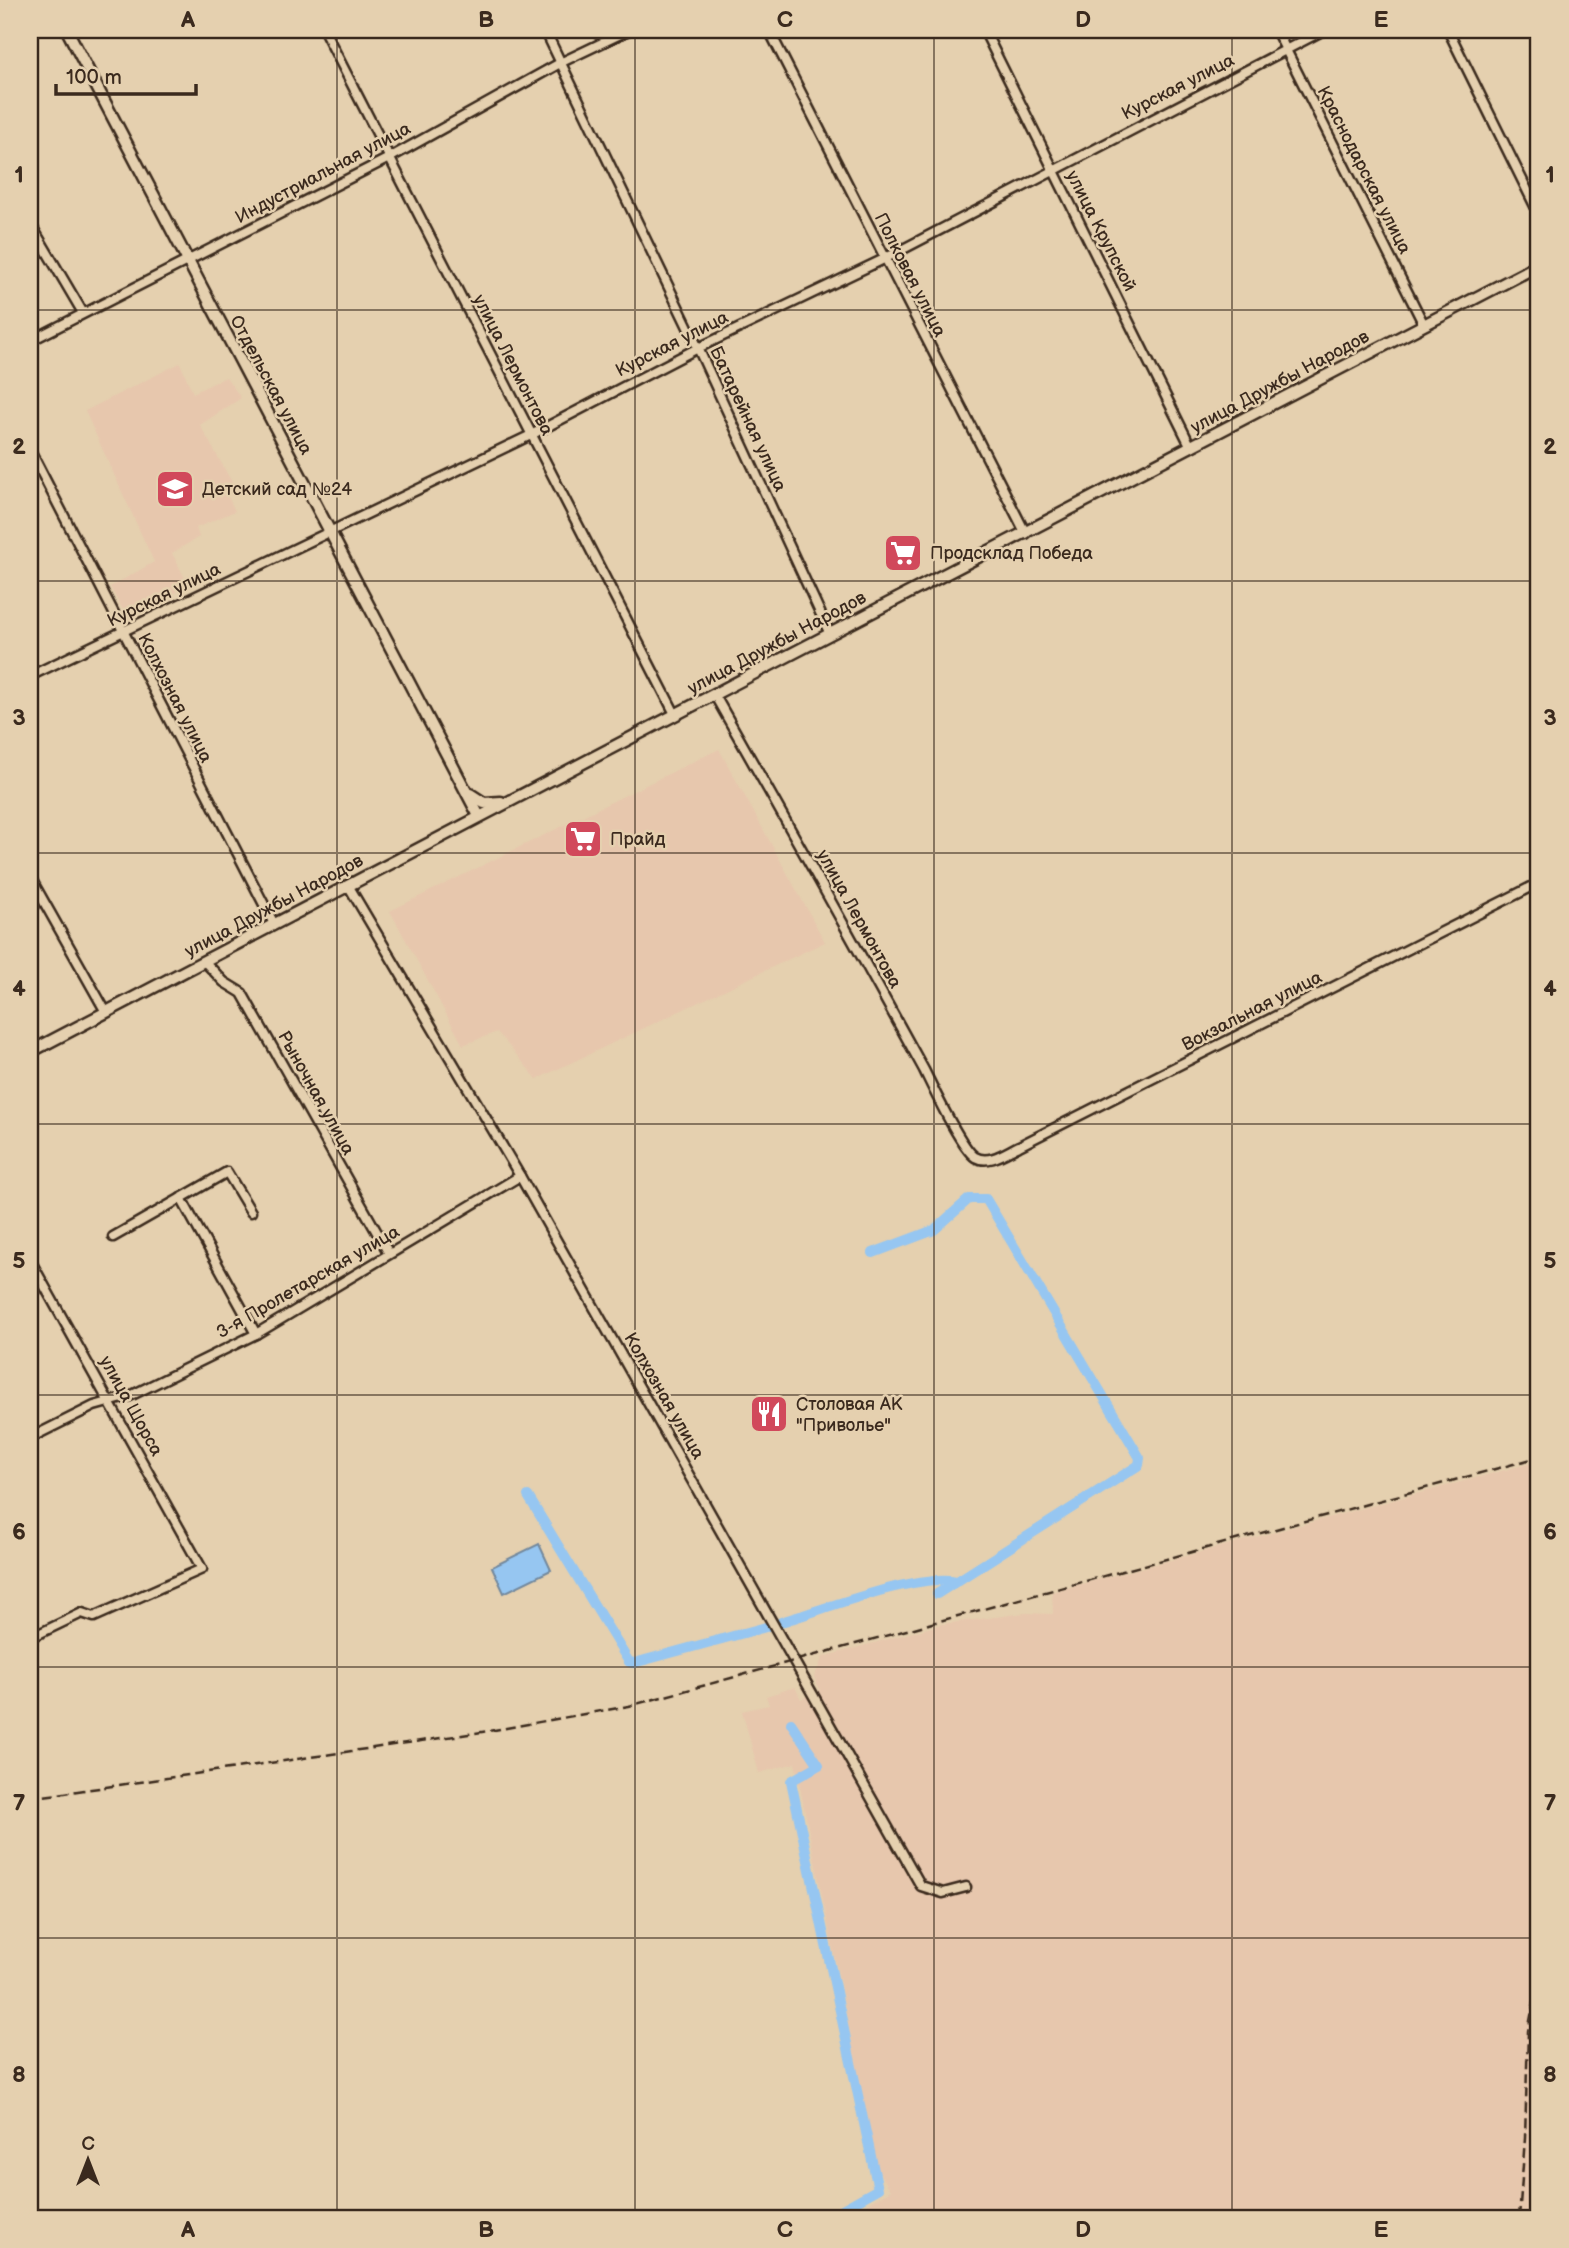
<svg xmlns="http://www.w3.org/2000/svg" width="1569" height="2248" viewBox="0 0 1569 2248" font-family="'Balsamiq Sans',sans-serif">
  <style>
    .built { fill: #e7c7ad }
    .water { fill: #96c6f1; stroke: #72889d; stroke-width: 2 }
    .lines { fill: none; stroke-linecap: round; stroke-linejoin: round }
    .canal { stroke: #96c6f1; stroke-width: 10 }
    .minor-casing { stroke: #3b2a1e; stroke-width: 13 }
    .tertiary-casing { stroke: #3b2a1e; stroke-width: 15 }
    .minor { stroke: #e5d0af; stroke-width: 8 }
    .tertiary { stroke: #e5d0af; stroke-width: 10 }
    .rail { stroke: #3b2a1e; stroke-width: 2.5; stroke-dasharray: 10 5; stroke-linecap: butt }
    .grid { fill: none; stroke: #3b2a1e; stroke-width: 2; stroke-opacity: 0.55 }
    .labels { text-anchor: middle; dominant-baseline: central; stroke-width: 5; stroke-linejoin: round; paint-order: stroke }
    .street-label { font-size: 18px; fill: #3b2a1e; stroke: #e5d0af }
    .poi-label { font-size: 18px; fill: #3b2a1e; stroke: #e5d0af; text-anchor: start }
    .neatline { fill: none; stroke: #3b2a1e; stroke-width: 2.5 }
    .grid-label { font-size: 23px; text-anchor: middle; font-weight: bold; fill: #3b2a1e }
  </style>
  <rect width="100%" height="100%" fill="#e5d0af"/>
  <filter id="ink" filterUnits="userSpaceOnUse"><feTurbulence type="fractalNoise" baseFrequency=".0143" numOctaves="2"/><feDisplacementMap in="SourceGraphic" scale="14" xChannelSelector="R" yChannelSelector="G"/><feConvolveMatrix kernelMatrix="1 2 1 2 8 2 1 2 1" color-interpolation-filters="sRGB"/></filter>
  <g filter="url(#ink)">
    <!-- built -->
    <g class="built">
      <polygon points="180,363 193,393 226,377 241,398 200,425 234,486 226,493 235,511 196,528 199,537 172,553 189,586 127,617 110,587 154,562 85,411"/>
      <polygon points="719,749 825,942 537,1079 497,1032 463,1045 390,911"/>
      <polygon points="1539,1461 1539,2218 841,2218 891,2190 878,2171 795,1763 759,1773 742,1711 769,1705 766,1696 795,1687 801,1699 820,1690 814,1677 823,1657 943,1624 1025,1613 1053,1614 1052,1592"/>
    </g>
    <!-- water -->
    <polygon class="water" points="539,1544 551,1570 504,1593 492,1567"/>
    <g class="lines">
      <!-- canal -->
      <g class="canal">
        <polyline points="873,1253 934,1230 969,1199 986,1199 1140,1458 1139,1465 937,1594"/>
        <polyline points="528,1496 629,1662 634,1663 766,1627"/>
        <path d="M781 1622C822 1610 919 1572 957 1581"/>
        <polyline points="791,1723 819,1765 791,1781 878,2189 826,2218"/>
      </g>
      <defs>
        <g id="minor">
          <polyline points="324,30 675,714"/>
          <polyline points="545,30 698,348 829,632"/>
          <polyline points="769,30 1026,534"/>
          <polyline points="984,30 1191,447"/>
          <polyline points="1276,30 1424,325"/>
          <polyline points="1448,30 1539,214"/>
          <polyline points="30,223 83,313"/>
          <polyline points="30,341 391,157 562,62 629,30"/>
          <polyline points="30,450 274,924"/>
          <polyline points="30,676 531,435 698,348 884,259 1324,30"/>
          <path d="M714 694C785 819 855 944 924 1070 933 1088 961 1148 975 1157 989 1165 1006 1152 1019 1146L1539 883"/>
          <polyline points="30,877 106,1012"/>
          <polyline points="348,885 520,1176 921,1886 943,1893 966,1887"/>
          <polyline points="204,961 224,982 242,993 388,1252"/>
          <polyline points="181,1198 256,1334"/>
          <polyline points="113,1237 227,1172 251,1212"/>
          <polyline points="30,1260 202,1569 94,1617 82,1613 30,1638"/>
          <polyline points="30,1438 94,1406 130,1396 256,1334 520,1176"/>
        </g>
        <g id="tertiary">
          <polyline points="67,30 479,816"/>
          <polyline points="470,794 484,803 501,802"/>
          <path d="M30 1052C533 790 1035 525 1539 265"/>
        </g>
      </defs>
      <!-- minor casing -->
      <use href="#minor" class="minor-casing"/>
      <!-- tertiary casing -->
      <use href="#tertiary" class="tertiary-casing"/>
      <!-- minor -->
      <use href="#minor" class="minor"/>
      <!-- tertiary -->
      <use href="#tertiary" class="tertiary"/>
      <!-- rail -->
      <g class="rail">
        <polyline points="30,1798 489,1731 629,1706 1539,1457"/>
        <polyline points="1535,2106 1539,2071"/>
        <polyline points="1531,2187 1539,2121"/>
        <polyline points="1519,2218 1525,2138 1528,2031 1539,1976"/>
      </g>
    </g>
  </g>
  <!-- grid -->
  <path class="grid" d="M337 30V2218M635 30V2218M934 30V2218M1232 30V2218M30 310H1539M30 581H1539M30 853H1539M30 1124H1539M30 1395H1539M30 1667H1539M30 1938H1539"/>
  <!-- icons -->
  <defs>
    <symbol id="school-square" viewBox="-11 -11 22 22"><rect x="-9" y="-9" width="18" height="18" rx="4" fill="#d1495b" stroke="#e5d0af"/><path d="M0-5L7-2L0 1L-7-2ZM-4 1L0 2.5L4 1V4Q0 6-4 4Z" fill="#fff"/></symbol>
    <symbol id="supermarket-square" viewBox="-11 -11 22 22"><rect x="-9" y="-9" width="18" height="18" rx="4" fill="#d1495b" stroke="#e5d0af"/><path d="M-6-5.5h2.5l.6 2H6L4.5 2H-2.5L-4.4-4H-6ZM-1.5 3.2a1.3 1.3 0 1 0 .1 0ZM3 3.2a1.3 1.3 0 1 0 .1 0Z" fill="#fff"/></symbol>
    <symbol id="restaurant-square" viewBox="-11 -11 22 22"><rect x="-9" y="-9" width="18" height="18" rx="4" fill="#d1495b" stroke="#e5d0af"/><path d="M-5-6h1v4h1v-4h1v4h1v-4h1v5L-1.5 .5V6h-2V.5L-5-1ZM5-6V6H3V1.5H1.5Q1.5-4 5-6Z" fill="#fff"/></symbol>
  </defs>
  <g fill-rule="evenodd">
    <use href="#school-square" x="153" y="467" width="44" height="44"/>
    <use href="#supermarket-square" x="881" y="531" width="44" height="44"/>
    <use href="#supermarket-square" x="561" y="817" width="44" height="44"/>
    <use href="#restaurant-square" x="747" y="1392" width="44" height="44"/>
  </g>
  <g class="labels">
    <!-- street labels -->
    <g class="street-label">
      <text transform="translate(1178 87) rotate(-27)">Курская улица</text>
      <text transform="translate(1364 170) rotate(63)">Краснодарская улица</text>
      <text transform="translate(323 173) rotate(-28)">Индустриальная улица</text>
      <text transform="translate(1101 231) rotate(63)">улица Крупской</text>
      <text transform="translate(910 275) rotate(63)">Полковая улица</text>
      <text transform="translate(672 344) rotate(-27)">Курская улица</text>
      <text transform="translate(513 365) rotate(63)">улица Лермонтова</text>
      <text transform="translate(1280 382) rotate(-28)">улица Дружбы Народов</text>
      <text transform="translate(271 385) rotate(62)">Отдельская улица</text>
      <text transform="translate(748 419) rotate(65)">Батарейная улица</text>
      <text transform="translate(164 595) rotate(-26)">Курская улица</text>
      <text transform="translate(777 643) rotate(-28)">улица Дружбы Народов</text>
      <text transform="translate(175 698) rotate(63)">Колхозная улица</text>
      <text transform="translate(274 906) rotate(-28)">улица Дружбы Народов</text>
      <text transform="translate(859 919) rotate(61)">улица Лермонтова</text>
      <text transform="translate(1252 1011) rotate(-27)">Вокзальная улица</text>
      <text transform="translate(316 1093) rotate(61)">Рыночная улица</text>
      <text transform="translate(308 1282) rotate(-30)">3-я Пролетарская улица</text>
      <text transform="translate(664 1396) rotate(60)">Колхозная улица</text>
      <text transform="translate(131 1406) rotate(61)">улица Щорса</text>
    </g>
    <!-- poi labels -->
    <g class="poi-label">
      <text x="202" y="489">Детский сад №24</text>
      <text x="930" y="553">Продсклад Победа</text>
      <text x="610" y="839">Прайд</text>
      <text x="796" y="1404">Столовая АК<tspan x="796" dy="21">"Приволье"</tspan></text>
    </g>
  </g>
  <!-- margin -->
  <rect width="1569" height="2248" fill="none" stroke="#e5d0af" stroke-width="77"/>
  <!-- north arrow -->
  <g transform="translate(88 2160)" stroke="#e5d0af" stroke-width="5" paint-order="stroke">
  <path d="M0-5L12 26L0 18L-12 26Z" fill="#3b2a1e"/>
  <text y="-10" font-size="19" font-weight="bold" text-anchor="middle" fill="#3b2a1e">С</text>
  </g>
  <!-- scale -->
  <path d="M56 84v10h140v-10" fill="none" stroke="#3b2a1e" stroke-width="3.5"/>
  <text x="66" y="84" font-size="21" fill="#3b2a1e" stroke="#e5d0af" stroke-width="5" paint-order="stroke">100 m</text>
  <rect x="38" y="38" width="1492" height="2172" class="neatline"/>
  <g class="grid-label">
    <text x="188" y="27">A</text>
    <text x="486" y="27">B</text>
    <text x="785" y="27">C</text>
    <text x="1083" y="27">D</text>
    <text x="1381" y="27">E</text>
    <text x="19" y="182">1</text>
    <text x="1550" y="182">1</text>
    <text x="19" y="454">2</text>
    <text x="1550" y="454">2</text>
    <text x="19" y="725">3</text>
    <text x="1550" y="725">3</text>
    <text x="19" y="996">4</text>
    <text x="1550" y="996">4</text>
    <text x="19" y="1268">5</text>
    <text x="1550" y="1268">5</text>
    <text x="19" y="1539">6</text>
    <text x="1550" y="1539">6</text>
    <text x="19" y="1810">7</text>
    <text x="1550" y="1810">7</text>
    <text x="19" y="2082">8</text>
    <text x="1550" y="2082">8</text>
    <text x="188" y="2237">A</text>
    <text x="486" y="2237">B</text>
    <text x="785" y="2237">C</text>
    <text x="1083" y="2237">D</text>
    <text x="1381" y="2237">E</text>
  </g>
</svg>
